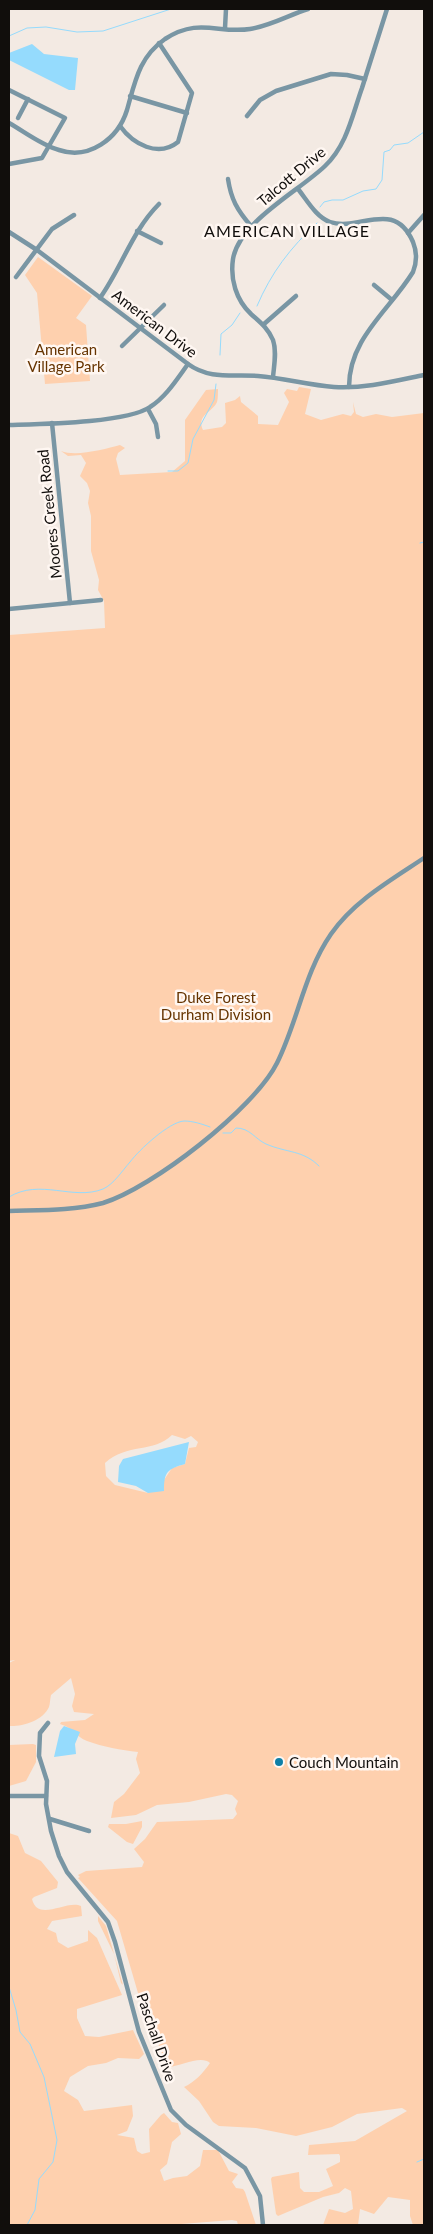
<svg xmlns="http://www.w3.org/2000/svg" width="433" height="2234" viewBox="0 0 433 2234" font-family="Lato,sans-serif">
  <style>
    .green { fill: #fed0ae; fill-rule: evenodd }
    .water { fill: #95dbfd }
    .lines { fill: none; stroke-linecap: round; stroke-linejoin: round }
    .stream { stroke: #95dbfd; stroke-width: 1 }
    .minor { stroke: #7996a4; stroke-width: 4.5 }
    .poi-dot { fill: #0f7fa7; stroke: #fff7f2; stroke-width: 2 }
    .labels { text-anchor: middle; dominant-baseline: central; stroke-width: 5; stroke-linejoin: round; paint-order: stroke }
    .street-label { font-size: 15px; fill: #110e0c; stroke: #fff7f2 }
    .park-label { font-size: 15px; fill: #663400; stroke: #fff7f2 }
    .poi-label { font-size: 15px; fill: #110e0c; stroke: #fff7f2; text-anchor: start }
    .neighbourhood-label { font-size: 16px; letter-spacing: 1px; fill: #110e0c; stroke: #fff7f2 }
  </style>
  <rect width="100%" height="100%" fill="#f3eae3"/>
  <!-- green -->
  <g class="green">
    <polygon points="38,257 92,296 76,318 86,325 90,381 45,384 37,293 25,275"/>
    <path d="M299 387 311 389 305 414 321 420 343 414 351 416 354 412 353 402 356 414 363 417 376 414 392 417 424 413V2225H413L410 2216V2200L388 2197 374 2214 360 2209 358 2225H323L329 2209 345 2213 353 2209 351 2191 345 2188 339 2193 323 2197 278 2216 276 2214 271 2179 272 2177 299 2172 300 2188 304 2192H319L333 2186 326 2169 340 2162V2156L339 2154 308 2155 309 2145 355 2141 407 2111 402 2108 357 2114 332 2127 296 2136 256 2128 219 2126 213 2122 199 2101 184 2087C195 2082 203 2073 210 2063 201 2055 181 2066 169 2067L164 2063 161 2050 145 2017 117 1921 78 1878 80 1877 78 1875 86 1871 142 1867 144 1862 134 1849 145 1839 157 1822 233 1819 237 1814 235 1809 238 1801 232 1795 226 1794 189 1802 157 1805 136 1815 111 1818 114 1802 124 1794 140 1773 136 1759 138 1752C121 1750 103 1747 87 1741 76 1737 72 1727 60 1724L61 1722 85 1720 94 1714 74 1712 72 1706 75 1694 71 1678 51 1695C50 1699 50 1704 49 1707 43 1721 21 1727 9 1726V1663L15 1660 9 1661V635L105 628 104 601 98 590 99 580 91 551V516L88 503 90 491 87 483 80 476 86 463 81 455 68 456 61 451C76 457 105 449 120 445L125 448 118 453 116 459 120 475 172 472 185 461V420L206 390 218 389C218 393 218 399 217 402 212 413 196 415 203 430L222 427 226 423 225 403 235 400 240 396 241 402 258 416V424L278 425 289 402 284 393 287 389 297 391ZM172 1435 185 1439 191 1436 198 1442 196 1447 189 1448 185 1464 172 1468 164 1480 148 1493 115 1485 106 1476 105 1463C127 1443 154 1453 172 1435Z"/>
    <polygon points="33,1744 36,1745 36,1762 26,1781 9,1786 9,1745"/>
    <polygon points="142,1821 142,1827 133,1844 127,1842 108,1827 109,1824 126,1824"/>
    <path d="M9 1833 18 1836 25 1853 41 1861 58 1882 57 1888 34 1897 32 1899C38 1923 67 1899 81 1906L82 1916 52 1921 47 1929 56 1933 58 1942 68 1948 88 1941V1930L97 1938 122 1995 77 2009V2018L85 2036 99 2037 133 2030 144 2054 139 2059 118 2058 106 2063 88 2066 70 2077 64 2091 78 2100 84 2111 132 2105 133 2116 127 2131 117 2135 134 2138 137 2151 142 2154 150 2152 149 2129 161 2115 164 2113 172 2122 178 2123 181 2134 172 2142 167 2164 160 2170 164 2181 173 2178 187 2176 200 2166 203 2150H218L229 2171 238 2174 232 2182 236 2188 243 2189 245 2192 256 2225H238L237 2221 232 2220 169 2225H9Z"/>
    <polygon points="98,1916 106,1926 123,1985 121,1983 114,1954 98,1921"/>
  </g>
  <!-- water -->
  <g class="water">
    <polygon points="32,44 44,54 78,58 75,90 69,90 9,60 9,53"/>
    <path d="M189 1442 185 1464C167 1469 164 1472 164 1491L148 1493 136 1486 118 1482 119 1466 123 1459Z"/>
    <polygon points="64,1726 80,1732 75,1744 76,1754 54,1757 60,1731"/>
  </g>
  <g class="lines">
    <!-- stream -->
    <g class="stream">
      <polyline points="9,36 27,28 46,27 77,32 103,31 171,9"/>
      <polyline points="320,207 324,202 332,200 343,200 363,191 376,189 382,180 384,152 390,150 394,145 408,143 424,132"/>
      <path d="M257 306C271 273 290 248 317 223"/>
      <polyline points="220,355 221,334 232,325 240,313"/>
      <polyline points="168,471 178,471 188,463 193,439 214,400 216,384"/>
      <polyline points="420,543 424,542"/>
      <path d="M223 1133H231L236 1128C250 1128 255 1139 266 1144 287 1153 303 1150 319 1166"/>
      <path d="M9 1197C40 1178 73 1201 103 1189 114 1184 122 1171 130 1162 139 1150 169 1122 184 1121 193 1121 202 1124 210 1127"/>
      <polyline points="9,1987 16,2010 20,2032 30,2044 44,2077 57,2140 53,2162 39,2179 35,2210 27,2225"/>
      <polyline points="417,2162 424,2159"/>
    </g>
    <!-- minor -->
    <g class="minor">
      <polyline points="225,28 226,9"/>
      <polyline points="9,90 65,118 42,158 9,164"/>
      <polyline points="130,96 187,113"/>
      <polyline points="247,116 260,100 276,91 331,74 347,75 365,79"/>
      <polyline points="18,118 28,99"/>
      <path d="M9 123C25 132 41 145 59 150 89 160 118 139 127 110 135 82 139 57 165 39 199 17 218 34 250 29 270 26 289 15 308 9"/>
      <path d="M120 126C133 144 158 158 178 142L192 93 159 43"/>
      <path d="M228 179C231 199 237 210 251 226"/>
      <path d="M298 189C307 200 316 217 330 222 359 232 394 198 413 242 417 252 417 262 413 272 389 311 349 338 349 387"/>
      <polyline points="137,231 161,243"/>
      <path d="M9 232 37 250 188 364C210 380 233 374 258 376 284 378 308 385 334 387 364 389 395 381 424 375"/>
      <polyline points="408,233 424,215"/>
      <polyline points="16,277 52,229 74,215"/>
      <polyline points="374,285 392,300"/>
      <path d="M100 298C122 267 132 231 159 204"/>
      <polyline points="264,324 296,296"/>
      <polyline points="122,346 164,305"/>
      <path d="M273 377C274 365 277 352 273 340 268 328 260 322 251 314 236 300 230 279 233 259 239 222 299 191 325 166 347 145 352 116 362 88 370 62 379 35 387 9"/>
      <polyline points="148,409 156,424 158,437"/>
      <polyline points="52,423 70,603"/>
      <path d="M9 425C40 424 127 423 150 407 166 397 177 379 188 364"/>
      <polyline points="9,609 101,600"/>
      <path d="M9 1211C40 1210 72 1211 103 1203 152 1188 254 1109 277 1063 298 1021 304 973 331 934 354 901 391 880 424 858"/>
      <polyline points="48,1723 40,1733 39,1756 47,1781 46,1804 51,1831 59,1856 67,1872 108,1922 115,1942 139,2032 171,2110 186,2125 245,2168 260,2196 263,2225"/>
      <polyline points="9,1796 46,1796"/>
      <polyline points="50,1819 89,1831"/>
    </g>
  </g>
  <!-- markers -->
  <circle class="poi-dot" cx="279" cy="1762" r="5"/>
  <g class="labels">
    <!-- street labels -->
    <g class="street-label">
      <text transform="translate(291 176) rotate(-40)">Talcott Drive</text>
      <text transform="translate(155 323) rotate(37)">American Drive</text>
      <text transform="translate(49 514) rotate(-96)">Moores Creek Road</text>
      <text transform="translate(157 2037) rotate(71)">Paschall Drive</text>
    </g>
    <!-- park labels -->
    <g class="park-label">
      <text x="66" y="349">American<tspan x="66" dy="17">Village Park</tspan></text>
      <text x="216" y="997">Duke Forest<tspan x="216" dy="17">Durham Division</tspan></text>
    </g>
    <!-- poi labels -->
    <g class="poi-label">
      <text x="289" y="1762">Couch Mountain</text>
    </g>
    <!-- neighbourhood labels -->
    <g class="neighbourhood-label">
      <text x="287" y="230">AMERICAN VILLAGE</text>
    </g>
  </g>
  <!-- border -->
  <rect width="433" height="2234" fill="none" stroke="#110e0c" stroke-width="20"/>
</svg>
